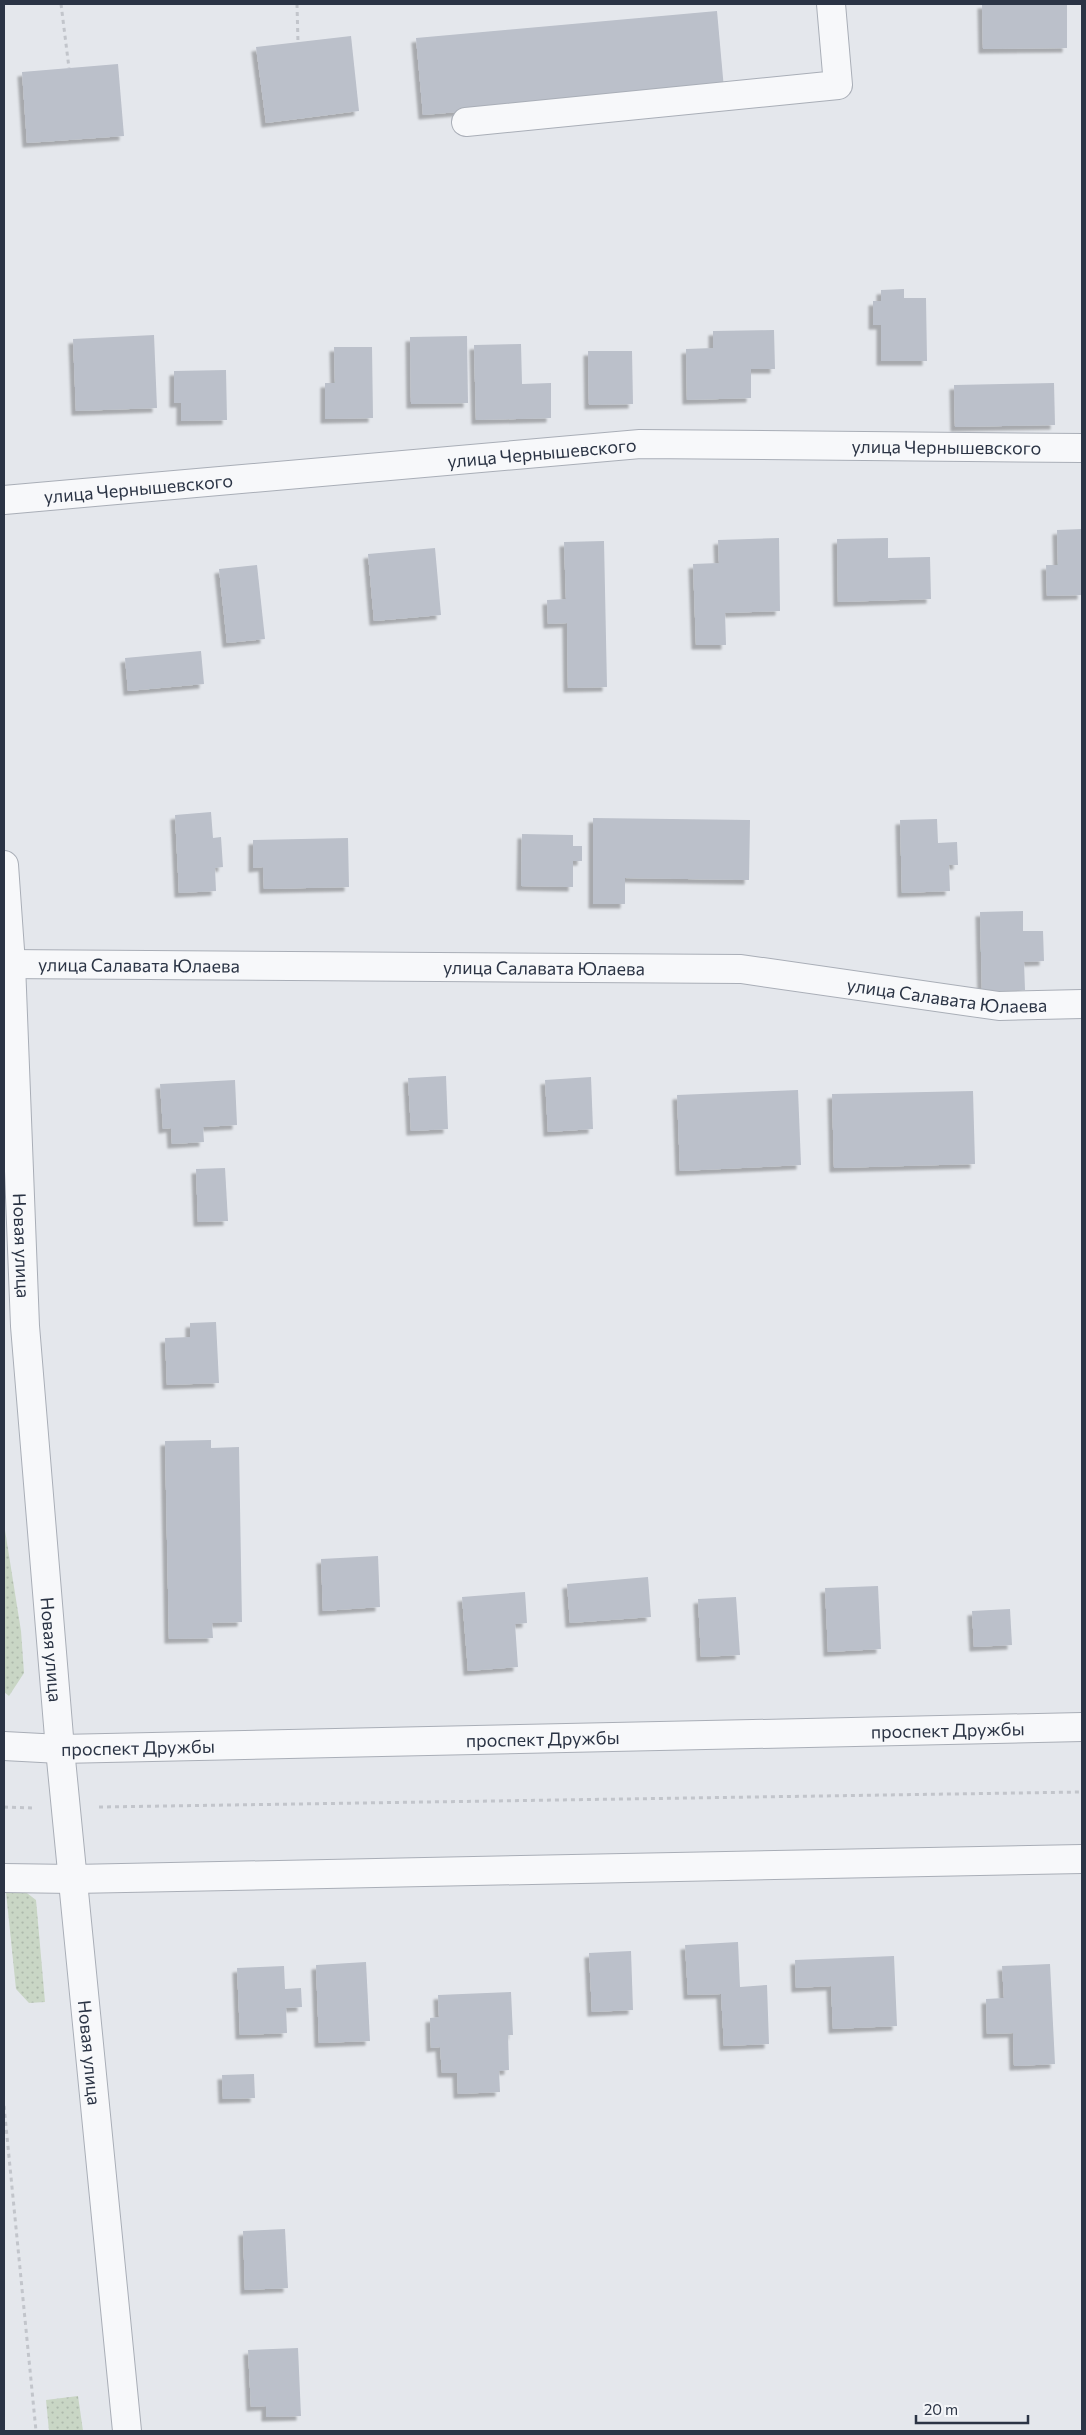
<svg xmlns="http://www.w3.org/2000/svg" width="1086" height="2435" viewBox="0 0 1086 2435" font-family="Commissioner,sans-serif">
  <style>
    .grass { fill: url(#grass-dots) }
    .building { fill: #bbc0ca; filter: url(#shadow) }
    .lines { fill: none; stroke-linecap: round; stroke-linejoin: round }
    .minor-casing { stroke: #a9aeb7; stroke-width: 30 }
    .path { stroke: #c2c5cb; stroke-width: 3; stroke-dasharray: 4 4; stroke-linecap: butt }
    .minor { stroke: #f7f8fa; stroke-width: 28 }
    .labels { text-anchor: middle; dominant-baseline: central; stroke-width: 4; stroke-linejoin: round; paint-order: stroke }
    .street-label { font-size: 18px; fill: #2b3445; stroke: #f4f6f9 }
  </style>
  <defs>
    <pattern id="grass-dots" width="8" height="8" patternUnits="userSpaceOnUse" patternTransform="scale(1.25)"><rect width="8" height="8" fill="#c9d6c5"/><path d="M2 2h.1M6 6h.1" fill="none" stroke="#adb8ab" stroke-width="1.8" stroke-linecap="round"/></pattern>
    <filter id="shadow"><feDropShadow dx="-4.5" dy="4.5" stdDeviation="1" flood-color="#0004"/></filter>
  </defs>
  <rect width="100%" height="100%" fill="#e4e7ec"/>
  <!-- grass -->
  <g class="grass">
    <polygon points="4,1524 21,1631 24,1673 9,1696 4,1692"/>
    <polygon points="23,1890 36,1900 45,2002 29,2003 16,1989 6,1892"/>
    <polygon points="78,2396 83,2431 49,2431 46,2400"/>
  </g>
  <!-- building -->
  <g class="building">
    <polygon points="982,4 1067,4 1067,48 983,49"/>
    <polygon points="717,11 724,89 423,115 416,38"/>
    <polygon points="351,36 359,111 266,123 256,47"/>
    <polygon points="118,64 124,136 27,143 22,72"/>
    <polygon points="904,289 904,298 926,298 927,361 881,361 881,325 873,325 873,301 881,301 881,290"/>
    <polygon points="774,330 775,369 751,369 751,398 687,400 686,349 713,348 713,331"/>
    <polygon points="154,335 157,408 76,411 73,339"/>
    <polygon points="467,336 468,403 411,404 410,337"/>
    <polygon points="521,344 522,384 551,383 551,418 476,420 474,345"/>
    <polygon points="334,347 372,347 373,418 325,419 325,383 335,383"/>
    <polygon points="588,351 632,351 633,404 589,405"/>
    <polygon points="226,370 227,420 181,421 181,403 174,403 174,371"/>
    <polygon points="1054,383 1055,425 955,427 954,385"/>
    <polygon points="1082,529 1082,595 1047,596 1046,565 1058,565 1057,530"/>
    <polygon points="779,538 780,611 725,613 726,645 696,645 693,564 719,563 718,540"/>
    <polygon points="888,538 888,558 930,557 931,599 838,602 837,539"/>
    <polygon points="604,541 607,687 568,688 567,623 548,624 547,600 566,599 564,542"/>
    <polygon points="435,548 441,615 374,621 368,554"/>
    <polygon points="257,565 265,639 227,643 219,569"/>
    <polygon points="201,651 204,684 128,691 125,658"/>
    <polygon points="211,812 213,838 221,837 223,867 215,868 216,891 179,893 175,815"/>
    <polygon points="593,818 750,820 749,880 625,878 625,904 593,904"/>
    <polygon points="937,819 938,843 957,842 958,865 949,865 950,891 902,893 900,820"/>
    <polygon points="522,834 573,835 573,846 582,846 582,861 573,861 573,887 521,886"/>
    <polygon points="348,838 349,887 264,889 263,867 253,868 253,840"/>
    <polygon points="1023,911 1023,931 1043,931 1044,961 1024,962 1025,990 982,992 980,912"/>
    <polygon points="446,1076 448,1129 411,1131 408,1078"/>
    <polygon points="591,1077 593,1129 548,1132 545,1080"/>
    <polygon points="235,1080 237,1125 203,1127 204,1142 172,1144 171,1128 163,1129 160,1084"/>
    <polygon points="798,1090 801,1165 680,1171 677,1095"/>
    <polygon points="973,1091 975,1164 834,1168 832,1094"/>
    <polygon points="225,1168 228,1221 198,1222 196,1169"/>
    <polygon points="216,1322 219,1383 167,1385 165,1338 190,1337 190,1323"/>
    <polygon points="211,1440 211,1448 239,1447 242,1622 212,1623 213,1638 169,1639 165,1441"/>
    <polygon points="378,1556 380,1607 323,1611 321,1559"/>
    <polygon points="648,1577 651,1617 570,1623 567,1584"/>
    <polygon points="878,1586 881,1649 828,1652 825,1588"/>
    <polygon points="525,1592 527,1623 515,1624 518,1667 468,1671 462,1597"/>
    <polygon points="736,1597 740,1655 701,1657 698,1599"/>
    <polygon points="1010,1609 1012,1645 974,1647 972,1611"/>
    <polygon points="738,1942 740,1987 767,1985 769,2044 724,2046 721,1994 688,1995 685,1945"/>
    <polygon points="631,1951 633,2010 592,2012 589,1953"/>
    <polygon points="894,1956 897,2026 833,2029 831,1986 796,1988 795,1960"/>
    <polygon points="366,1962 370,2041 319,2043 316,1965"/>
    <polygon points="1050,1964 1055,2064 1014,2066 1013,2033 987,2034 986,1999 1004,1998 1002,1966"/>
    <polygon points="284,1966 285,1989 301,1988 302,2007 286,2008 287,2033 240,2035 237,1968"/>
    <polygon points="511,1992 513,2035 508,2035 509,2070 499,2071 500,2092 458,2094 457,2073 442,2073 440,2047 431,2048 430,2018 439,2017 438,1995"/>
    <polygon points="254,2074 255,2098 223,2099 222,2075"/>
    <polygon points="285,2229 288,2288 245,2290 243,2231"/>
    <polygon points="298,2348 301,2416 266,2417 266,2406 251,2407 248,2350"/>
  </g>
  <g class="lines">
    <defs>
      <g id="minor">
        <polyline points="466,122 838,85 831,4"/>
        <path id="s1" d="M4 500 640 444 1082 448"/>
        <path id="s2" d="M4 865 11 964 25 1326 60 1749 127 2431"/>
        <path id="s3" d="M4 964 741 969 999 1006 1082 1004"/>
        <path id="s4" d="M4 1746 60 1749 1082 1727"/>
        <polyline points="4,1878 73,1879 1082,1859"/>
      </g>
    </defs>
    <!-- minor casing -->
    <use href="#minor" class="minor-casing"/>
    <!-- path -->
    <g class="path">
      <polyline points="61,4 69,68"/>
      <polyline points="297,4 298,43"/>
      <polyline points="4,1807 33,1808"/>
      <polyline points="99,1807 1082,1792"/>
      <polyline points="4,2106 36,2431"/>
    </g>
    <!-- minor -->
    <use href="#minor" class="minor"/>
  </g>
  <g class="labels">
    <!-- street labels -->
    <g class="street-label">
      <text stroke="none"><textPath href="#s1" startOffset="945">улица Чернышевского</textPath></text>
      <text stroke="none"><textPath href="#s1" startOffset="540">улица Чернышевского</textPath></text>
      <text stroke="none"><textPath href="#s1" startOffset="135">улица Чернышевского</textPath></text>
      <text stroke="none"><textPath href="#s3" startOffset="135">улица Салавата Юлаева</textPath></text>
      <text stroke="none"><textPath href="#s3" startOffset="540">улица Салавата Юлаева</textPath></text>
      <text stroke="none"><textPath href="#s3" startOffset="945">улица Салавата Юлаева</textPath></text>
      <text stroke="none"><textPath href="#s2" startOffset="381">Новая улица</textPath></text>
      <text stroke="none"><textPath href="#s2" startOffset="786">Новая улица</textPath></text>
      <text stroke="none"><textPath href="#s4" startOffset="944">проспект Дружбы</textPath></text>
      <text stroke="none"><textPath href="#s4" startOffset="539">проспект Дружбы</textPath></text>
      <text stroke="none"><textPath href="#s4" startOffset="134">проспект Дружбы</textPath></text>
      <text stroke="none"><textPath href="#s2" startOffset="1191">Новая улица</textPath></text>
    </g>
  </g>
  <!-- border -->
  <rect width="1086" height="2435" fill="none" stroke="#2b3445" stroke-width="10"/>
  <!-- scale -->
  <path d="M916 2415v8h112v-8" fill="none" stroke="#2b3445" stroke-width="2.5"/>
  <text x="924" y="2415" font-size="15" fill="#2b3445" stroke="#f4f6f9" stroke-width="4" paint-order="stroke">20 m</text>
</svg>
